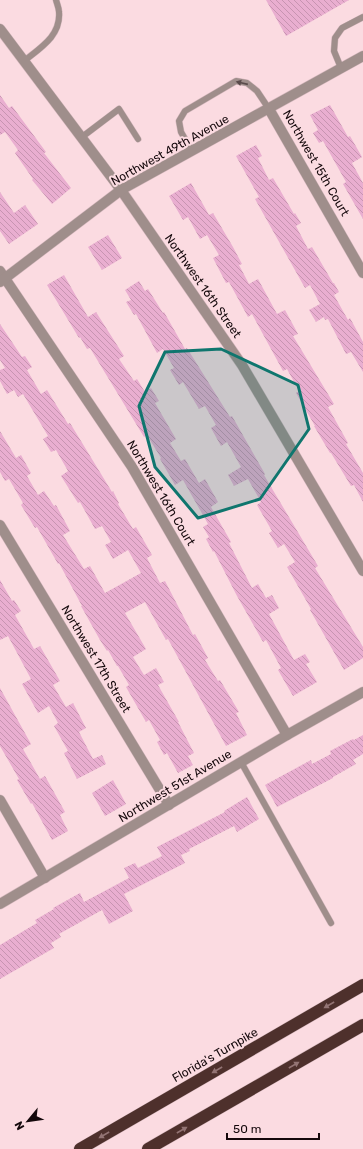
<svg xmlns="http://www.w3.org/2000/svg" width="363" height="1149" viewBox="0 0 363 1149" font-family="Rubik,sans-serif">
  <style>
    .building { fill: url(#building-back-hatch) }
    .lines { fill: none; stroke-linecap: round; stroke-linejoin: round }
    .service-casing { stroke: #d6b9bf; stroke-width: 7 }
    .minor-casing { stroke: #d6b9bf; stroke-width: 11 }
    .tertiary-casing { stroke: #d6b9bf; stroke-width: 11 }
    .motorway-casing { stroke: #d6b9bf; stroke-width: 13 }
    .service { stroke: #9f8e8b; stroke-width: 6 }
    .minor { stroke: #9f8e8b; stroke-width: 10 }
    .tertiary { stroke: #9f8e8b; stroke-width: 10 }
    .motorway { stroke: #4e302c; stroke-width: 12 }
    .oneway { fill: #5a4b4b }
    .oneway2 { fill: #937474 }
    .marked { fill: #0f766e; fill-opacity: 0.2; stroke: #0f766e; stroke-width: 3; stroke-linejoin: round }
    .labels { text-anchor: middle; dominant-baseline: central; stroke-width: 4; stroke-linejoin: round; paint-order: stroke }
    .street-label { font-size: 12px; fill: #14080b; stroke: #fbdbe1 }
  </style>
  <defs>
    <pattern id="building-back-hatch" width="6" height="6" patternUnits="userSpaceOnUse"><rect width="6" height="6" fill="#e9aed0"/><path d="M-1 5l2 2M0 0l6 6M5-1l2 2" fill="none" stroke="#c794b1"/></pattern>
  </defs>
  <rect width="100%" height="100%" fill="#fbdbe1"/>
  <!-- building -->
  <g class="building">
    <polygon points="266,0 349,0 286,36"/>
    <polygon points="0,95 9,108 12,106 46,152 44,153 71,188 52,204 32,180 33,179 15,153 18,150 5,132 0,135"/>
    <polygon points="330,105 348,137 350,136 362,157 352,163 363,183 363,219 343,184 346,182 323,141 319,143 313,133 318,130 310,115"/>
    <polygon points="256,145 262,156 258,158 269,180 273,178 294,214 295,213 301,223 296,226 308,249 312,247 333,283 334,283 339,292 334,295 348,320 350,318 363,342 363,372 351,352 346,354 328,319 325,320 324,317 316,322 309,310 320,304 310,285 305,288 255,199 259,197 236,156"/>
    <polygon points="191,183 209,215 213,213 233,247 242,264 239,265 249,284 258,279 277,314 285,310 298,334 293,336 334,404 328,407 348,443 346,444 363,473 363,502 354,485 351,486 331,453 330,453 314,426 315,426 296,393 299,391 287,369 283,371 252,314 248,317 229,282 226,283 213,258 219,255 207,235 200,239 188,217 183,220 169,196"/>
    <polygon points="0,192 14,213 25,205 38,224 9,244 0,231"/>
    <polygon points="108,235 122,258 102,270 88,247"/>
    <polygon points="64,275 88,317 96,312 124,356 119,359 134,381 137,379 145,392 151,388 159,401 155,403 176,439 170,443 181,461 185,459 199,483 205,479 218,502 211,507 231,542 229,543 252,588 258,584 266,598 272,595 279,608 269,614 294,660 305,654 310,662 306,664 317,682 293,696 278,670 281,668 266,640 263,642 237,596 214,551 213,552 206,539 209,537 203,527 208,524 183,480 175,485 160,459 161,458 147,435 144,437 90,348 87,349 80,337 79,338 47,285"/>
    <polygon points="139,281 145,291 148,289 163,313 164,312 185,349 187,348 230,417 232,416 265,474 264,475 318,566 315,568 363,647 363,658 344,670 310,610 311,609 287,567 295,562 284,544 278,548 269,533 272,531 257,505 261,502 248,479 234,486 228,475 241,467 227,442 221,446 211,428 216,425 205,406 199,409 183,382 179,385 170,370 174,368 163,349 157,353 136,314 134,315 126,302 131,300 125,290"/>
    <polygon points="0,324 22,357 25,356 32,367 27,370 41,394 47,390 68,424 70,423 112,492 113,491 119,503 118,504 133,529 136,527 152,555 147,558 160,583 165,581 193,635 195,634 208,658 205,660 218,681 220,680 239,712 236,713 247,735 226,746 168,639 166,640 145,602 125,613 146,649 133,657 144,675 156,668 164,682 158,685 179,722 178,722 194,753 188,756 193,765 178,773 167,753 164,755 157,742 160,740 149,720 146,722 126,687 129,685 118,666 117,666 108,650 107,651 100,640 81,606 82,606 59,563 58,564 37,527 35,528 21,505 23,503 9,479 5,481 0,472 0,431 16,458 21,455 31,473 27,476 38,495 44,491 54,506 56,505 70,531 63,535 84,569 90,566 105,593 141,573 128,550 113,559 105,545 111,542 102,526 95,529 80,502 78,503 61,476 68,471 56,450 51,452 43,439 48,436 23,394 18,397 14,390 7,394 0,381 0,370 5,368 0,360"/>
    <polygon points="0,580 12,601 14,600 21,611 15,615 34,649 40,646 60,681 53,685 66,707 73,703 86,728 79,732 93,759 102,755 106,764 77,779 64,753 68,751 54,726 58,723 49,706 38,713 22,684 31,679 8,636 0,640"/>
    <polygon points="0,688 31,744 23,749 40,779 45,776 65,812 60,815 68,831 52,840 32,803 31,804 17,780 19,779 0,746"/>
    <polygon points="363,735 363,754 353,760 356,764 333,777 333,778 277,807 265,785 311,760 312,764 331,754 330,751 353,739 354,740"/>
    <polygon points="113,780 126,804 105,816 92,793"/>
    <polygon points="247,797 259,819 237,832 234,826 189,849 190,851 181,855 185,863 124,894 133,911 109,924 102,910 59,934 61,937 51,943 54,948 0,979 0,945 37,923 35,920 54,909 53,908 80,893 84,902 129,878 124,868 135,863 138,868 162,856 157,847 225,812 224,811"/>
  </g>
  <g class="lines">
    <defs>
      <g id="service">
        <path d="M24 61C40 48 61 36 59 12 59 8 57 4 56 0"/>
        <polyline points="341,68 334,51 335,38 342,28 363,17"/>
        <polyline points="82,137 119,109 138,139"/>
        <polyline points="192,151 181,132 179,121 185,111 236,81 247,83 257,91 269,109"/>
        <polyline points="241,762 331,923"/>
      </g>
      <g id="minor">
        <polyline points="269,109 363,273"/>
        <polyline points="121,190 242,365 363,571"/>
        <polyline points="0,271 132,467 287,735"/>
        <polyline points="0,525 169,805"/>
        <polyline points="0,800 45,878"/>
        <polyline points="0,904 287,735 363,692"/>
      </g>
      <g id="tertiary">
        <polyline points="0,29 121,190"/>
        <polyline points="0,282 121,190 363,56"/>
      </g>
      <g id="motorway">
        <polyline points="80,1149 363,985"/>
        <polyline points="148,1149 363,1025"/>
      </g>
    </defs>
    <!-- service casing -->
    <use href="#service" class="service-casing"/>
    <!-- minor casing -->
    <use href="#minor" class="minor-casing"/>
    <!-- tertiary casing -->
    <use href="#tertiary" class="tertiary-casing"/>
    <!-- motorway casing -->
    <use href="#motorway" class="motorway-casing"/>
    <!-- service -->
    <use href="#service" class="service"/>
    <!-- minor -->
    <use href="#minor" class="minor"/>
    <!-- tertiary -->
    <use href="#tertiary" class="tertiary"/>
    <!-- motorway -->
    <use href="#motorway" class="motorway"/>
  </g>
  <!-- one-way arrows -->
  <defs><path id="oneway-solid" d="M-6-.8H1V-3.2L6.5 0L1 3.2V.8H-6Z"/></defs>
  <use class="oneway" href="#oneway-solid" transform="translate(242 83) rotate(-167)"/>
  <g class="oneway2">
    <use href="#oneway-solid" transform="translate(329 1005) rotate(150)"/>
    <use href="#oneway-solid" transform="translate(294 1065) rotate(-30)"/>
    <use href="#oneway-solid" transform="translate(217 1070) rotate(150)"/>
    <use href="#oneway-solid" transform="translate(182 1130) rotate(-30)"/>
    <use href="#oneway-solid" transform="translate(104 1135) rotate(150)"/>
  </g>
  <!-- marked area -->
  <path class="marked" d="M221 349 298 385 309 429 260 499 198 518 155 467 139 406 165 352Z"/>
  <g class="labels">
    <!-- street labels -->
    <g class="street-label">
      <text transform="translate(170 150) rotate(-29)">Northwest 49th Avenue</text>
      <text transform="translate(316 163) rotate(60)">Northwest 15th Court</text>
      <text transform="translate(203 286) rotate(55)">Northwest 16th Street</text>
      <text transform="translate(161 493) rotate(59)">Northwest 16th Court</text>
      <text transform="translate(96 659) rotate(59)">Northwest 17th Street</text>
      <text transform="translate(175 786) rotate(-31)">Northwest 51st Avenue</text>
      <text transform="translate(215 1055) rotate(-30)">Florida's Turnpike</text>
    </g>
  </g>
  <!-- north arrow -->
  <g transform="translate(28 1121) rotate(241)" stroke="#fbdbe1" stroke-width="3" paint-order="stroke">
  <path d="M0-3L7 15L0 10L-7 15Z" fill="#14080b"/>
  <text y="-6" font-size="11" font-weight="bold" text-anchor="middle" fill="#14080b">N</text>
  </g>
  <!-- scale -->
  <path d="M227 1133v6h92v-6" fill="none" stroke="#14080b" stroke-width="2"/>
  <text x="233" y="1133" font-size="12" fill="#14080b" stroke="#fbdbe1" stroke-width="3" paint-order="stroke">50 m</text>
</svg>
